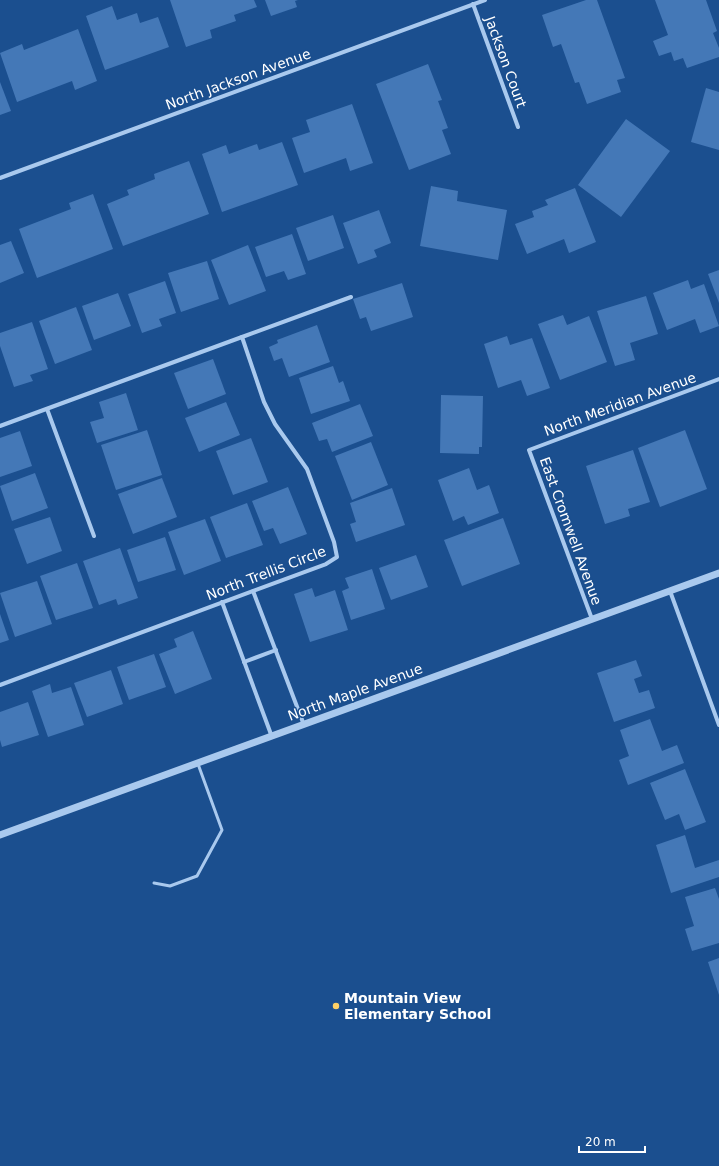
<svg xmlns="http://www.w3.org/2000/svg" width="719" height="1166" viewBox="0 0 719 1166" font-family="'DejaVu Sans',sans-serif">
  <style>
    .building { fill: #4478b7 }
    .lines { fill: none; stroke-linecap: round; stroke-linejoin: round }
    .service { stroke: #a9c9ee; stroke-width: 3 }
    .minor { stroke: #a9c9ee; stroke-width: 4 }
    .tertiary { stroke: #a9c9ee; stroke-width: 7 }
    .poi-dot { fill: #ffd166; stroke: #1b4f8f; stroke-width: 1.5 }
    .labels { text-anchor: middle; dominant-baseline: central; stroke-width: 3; stroke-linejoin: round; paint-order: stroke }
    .street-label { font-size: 14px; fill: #fff; stroke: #1b4f8f }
    .poi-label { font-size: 14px; font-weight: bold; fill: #fff; stroke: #1b4f8f; text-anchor: start }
  </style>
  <rect width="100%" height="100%" fill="#1b4f8f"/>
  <!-- building -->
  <g class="building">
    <polygon points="170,0 254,0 257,7 234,15 236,21 210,30 212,38 186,47"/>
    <polygon points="265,0 298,0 295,1 297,7 271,16"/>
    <polygon points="586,0 597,0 625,78 617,80 621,92 587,104 579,82 575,83 561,44 553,47 542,15"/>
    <polygon points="655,0 706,0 717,31 713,33 719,48 719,57 687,68 683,58 674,61 671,52 659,56 653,41 668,35"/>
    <polygon points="112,6 117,20 137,13 140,23 158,17 169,47 105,70 86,16"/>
    <polygon points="78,29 97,81 75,90 72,81 17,102 0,53 22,44 24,50"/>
    <polygon points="428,64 442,100 438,101 448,128 442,130 451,154 409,170 376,84"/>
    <polygon points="0,82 11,111 0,115"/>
    <polygon points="706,88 719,92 719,150 691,142"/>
    <polygon points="352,104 373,163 350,171 346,158 304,173 292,138 310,132 306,120"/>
    <polygon points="626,119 670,151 621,217 578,185"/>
    <polygon points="282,142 298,185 222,212 202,154 226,145 229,154 257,144 259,150"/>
    <polygon points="189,161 209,214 123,246 107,204 129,195 127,190 155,179 154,174"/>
    <polygon points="431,186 458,191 457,201 507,210 498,260 420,246"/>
    <polygon points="575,188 596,242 569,253 564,239 527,254 515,224 534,217 532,211 548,205 545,200"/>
    <polygon points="93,194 113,249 37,278 19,229 71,209 69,203"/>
    <polygon points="379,210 391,243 374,250 377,257 358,264 343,223"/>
    <polygon points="333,215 344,248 308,261 296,228"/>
    <polygon points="292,234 306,274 288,280 284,271 266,277 255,247"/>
    <polygon points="11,241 24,273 0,283 0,245"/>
    <polygon points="248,245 266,291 229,305 211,260"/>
    <polygon points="207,261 219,299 181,312 168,273"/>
    <polygon points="719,270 719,303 708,274"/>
    <polygon points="688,280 691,289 704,284 719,326 700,333 695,319 667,330 653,293"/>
    <polygon points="165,281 176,313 159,319 162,326 142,333 128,294"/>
    <polygon points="402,283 413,317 371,331 366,317 360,319 353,299"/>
    <polygon points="118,293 131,326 94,340 82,306"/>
    <polygon points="646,296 658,334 630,343 635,360 615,366 597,311"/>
    <polygon points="76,307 92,350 55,364 39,321"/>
    <polygon points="563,315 567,325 589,316 607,362 560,380 538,324"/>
    <polygon points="32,322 48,369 30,375 33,381 14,387 0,346 0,333"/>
    <polygon points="317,325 330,362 289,377 282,358 274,361 269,347 278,343 277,340"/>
    <polygon points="507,336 510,345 532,338 550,388 527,396 521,380 498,388 484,344"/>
    <polygon points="213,359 226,394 188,409 174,373"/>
    <polygon points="333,366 339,383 343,381 350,401 311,414 299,378"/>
    <polygon points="126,393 138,430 97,443 90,422 104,418 99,402"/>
    <polygon points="441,395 483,396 482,447 479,447 479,454 440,453"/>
    <polygon points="226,402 240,435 199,452 185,418"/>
    <polygon points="360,404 373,436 332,452 327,439 319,441 312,423"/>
    <polygon points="147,430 162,475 116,490 101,445"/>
    <polygon points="685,430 707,489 660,507 638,448"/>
    <polygon points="20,431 32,466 0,477 0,438"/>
    <polygon points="251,438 268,482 233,495 216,451"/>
    <polygon points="371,442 388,485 352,500 335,456"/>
    <polygon points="633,450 650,502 628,509 630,516 605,524 586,466"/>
    <polygon points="469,468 477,490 489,485 499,513 468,525 464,516 453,521 438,480"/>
    <polygon points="35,473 48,508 12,521 0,486"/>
    <polygon points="162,478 177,517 133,534 118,494"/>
    <polygon points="288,487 307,534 280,544 273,528 264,531 252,501"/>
    <polygon points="392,488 405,525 356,542 350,524 356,522 350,503"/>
    <polygon points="247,503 263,545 226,558 210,517"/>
    <polygon points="50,517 62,551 27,564 14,529"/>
    <polygon points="503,518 520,564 462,586 444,540"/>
    <polygon points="205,519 221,561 184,575 168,532"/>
    <polygon points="165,537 176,570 138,582 127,550"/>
    <polygon points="120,548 138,598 118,605 116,599 99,605 83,561"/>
    <polygon points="416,555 428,587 391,600 379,568"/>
    <polygon points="77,563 93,608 56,620 40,576"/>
    <polygon points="372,569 385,609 351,620 342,591 349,588 345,578"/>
    <polygon points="37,581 52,624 15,637 0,593"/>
    <polygon points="312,588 315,597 335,590 348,630 310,642 294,594"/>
    <polygon points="0,614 9,640 0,643"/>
    <polygon points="193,631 212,679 175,694 159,654 177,647 174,639"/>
    <polygon points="154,654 166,687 129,700 117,667"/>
    <polygon points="636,660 642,676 634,679 639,693 649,690 655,708 614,722 597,673"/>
    <polygon points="111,670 123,704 87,717 74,683"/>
    <polygon points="50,684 52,693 71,687 84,725 48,737 32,691"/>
    <polygon points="28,702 39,735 2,747 0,740 0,712"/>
    <polygon points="650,719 662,751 677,745 684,763 628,785 619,760 629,756 620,730"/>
    <polygon points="685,769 706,822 685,830 679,814 665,820 650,783"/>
    <polygon points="685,835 695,868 719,860 719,877 671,893 656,845"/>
    <polygon points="715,888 719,899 719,943 692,951 685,929 694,926 685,897"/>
    <polygon points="719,958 719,995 708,962"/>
  </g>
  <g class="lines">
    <!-- service -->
    <polyline class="service" points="154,883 170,886 197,876 222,830 198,764"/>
    <!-- minor -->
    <g class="minor">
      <polyline points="473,4 518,127"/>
      <polyline points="0,178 485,0"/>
      <polyline points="242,337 351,297"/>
      <polyline points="47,409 94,536"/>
      <polyline points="0,426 242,337 264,402 275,424 307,469 334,542 337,557 326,564 0,685"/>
      <polyline points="253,591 304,725"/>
      <polyline points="670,591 719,725"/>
      <polyline points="222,602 272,737"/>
      <polyline points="592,619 529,450 719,379"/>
      <polyline points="244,662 276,650"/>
    </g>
    <!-- tertiary -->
    <polyline class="tertiary" points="0,835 719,573"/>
  </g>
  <!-- markers -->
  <circle class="poi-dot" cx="336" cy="1006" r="4"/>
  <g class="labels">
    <!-- street labels -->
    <g class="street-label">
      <text transform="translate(506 62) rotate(70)">Jackson Court</text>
      <text transform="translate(238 79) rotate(-20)">North Jackson Avenue</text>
      <text transform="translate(620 404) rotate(-20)">North Meridian Avenue</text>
      <text transform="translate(571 531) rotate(70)">East Cromwell Avenue</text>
      <text transform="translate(266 573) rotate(-21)">North Trellis Circle</text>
      <text transform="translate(355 692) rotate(-20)">North Maple Avenue</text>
    </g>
    <!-- poi labels -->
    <g class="poi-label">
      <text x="344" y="998">Mountain View<tspan x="344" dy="16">Elementary School</tspan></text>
    </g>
  </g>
  <!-- scale -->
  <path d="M579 1146v6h66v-6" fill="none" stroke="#ffffff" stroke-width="2"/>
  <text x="585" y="1146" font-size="12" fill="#ffffff" stroke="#1b4f8f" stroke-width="3" paint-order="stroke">20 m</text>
</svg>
